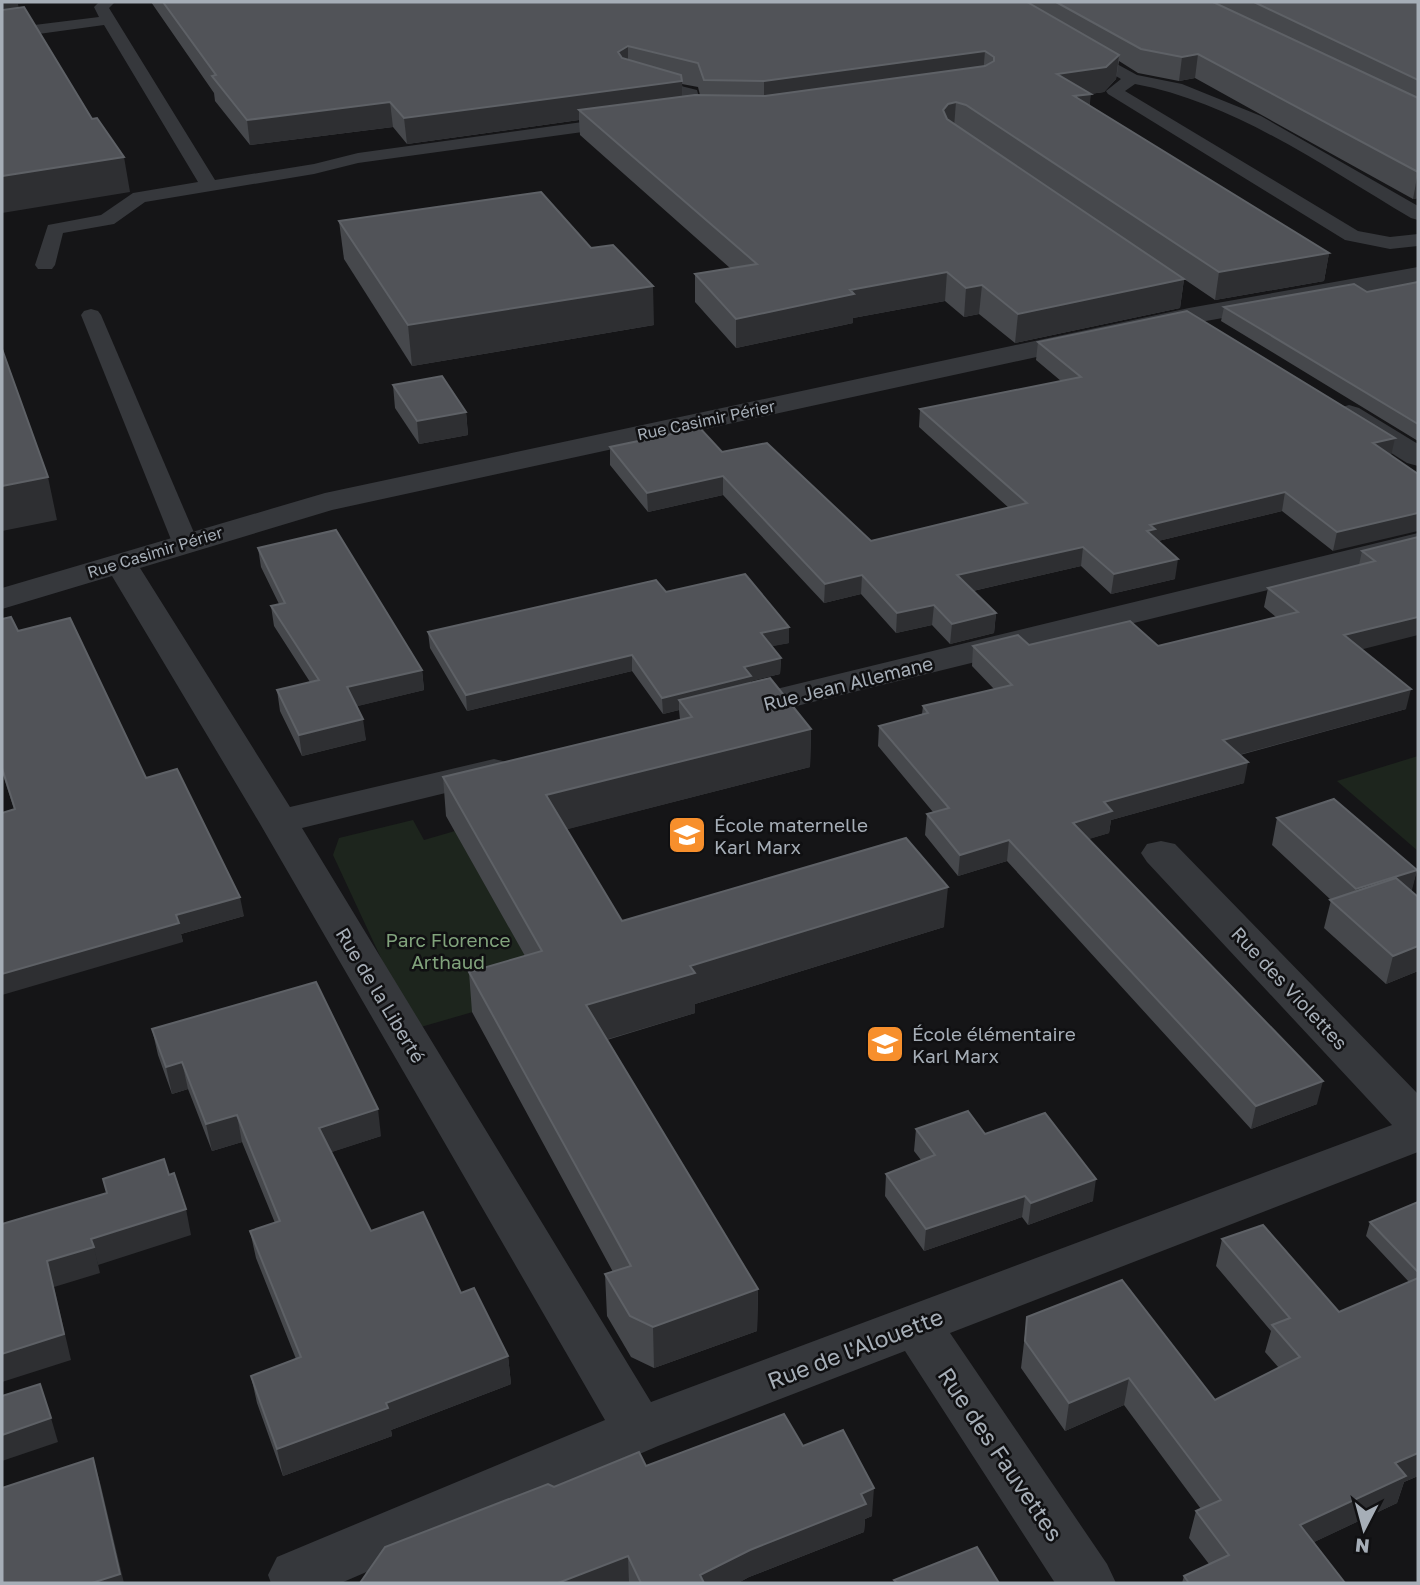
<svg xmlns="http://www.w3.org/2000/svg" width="1420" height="1585" viewBox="0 0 1420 1585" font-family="'Golos Text',sans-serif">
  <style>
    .green { fill: #1d251d }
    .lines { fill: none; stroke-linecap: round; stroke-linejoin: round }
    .lane { fill: #36383c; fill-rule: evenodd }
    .street { fill: #36383c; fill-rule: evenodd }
    .wall { fill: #46484c; fill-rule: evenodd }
    .shaded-wall { fill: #2e2f32 }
    .building { fill: #515358; stroke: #5e6166; stroke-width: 2 }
    .labels { text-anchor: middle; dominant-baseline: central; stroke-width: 5; stroke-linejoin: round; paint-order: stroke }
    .far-street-label { font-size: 16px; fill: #a6aeb7; stroke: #101012 }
    .street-label { font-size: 19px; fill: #a6aeb7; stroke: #101012 }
    .poi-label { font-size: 19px; fill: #a6aeb7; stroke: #101012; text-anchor: start }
    .park-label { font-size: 19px; fill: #81a37c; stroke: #101012 }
    .near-street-label { font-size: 23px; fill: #a6aeb7; stroke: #101012 }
  </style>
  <rect width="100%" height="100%" fill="#151517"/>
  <!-- green -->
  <g class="green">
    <polygon points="1418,756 1418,851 1337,781"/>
    <polygon points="413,820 424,840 455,831 545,991 414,1029 333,855 339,838"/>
  </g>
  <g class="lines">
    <!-- lane -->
    <g class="lane">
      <polygon points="99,2 115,2 109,8 215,180 314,164 358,153 619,117 628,122 619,127 358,163 314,174 145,202 114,224 63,233 55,265 52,269 38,269 35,265 48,225 101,215 133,193 198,182 104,25 2,39 2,29 99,17 94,7"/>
      <path d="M1084 46 1137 75 1182 84 1261 116 1418 206V220L1411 218C1324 167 1236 103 1135 84L1125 91 1358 231 1390 237 1418 234V246L1390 249 1345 240 1108 94 1106 91 1121 79 1078 54 1076 51 1078 48Z"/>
      <polygon points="645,77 697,90 703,112 695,117 665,119 663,115 665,111 686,108 683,97 639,85 637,82"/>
      <polygon points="91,309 98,311 101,315 198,542 194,547 185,550 176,547 172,542 81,315 84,311"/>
    </g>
    <!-- street -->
    <g class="street">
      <polygon points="1418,267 1418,283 1189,324 332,510 140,568 290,807 494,759 507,762 513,770 507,778 302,828 651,1402 1392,1125 1147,862 1141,853 1147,844 1161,841 1175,844 1418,1094 1418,1152 950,1333 1107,1564 1116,1583 1055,1583 905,1351 658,1446 341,1583 271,1583 268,1575 277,1557 605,1420 259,822 112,576 2,609 2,588 325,493 1189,308"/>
      <polygon points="1349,405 1359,408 1418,444 1418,466 1407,463 1339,420 1334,414 1339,408"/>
      <polygon points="1418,533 1418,553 736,721 723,718 718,710 723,702"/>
    </g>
  </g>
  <!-- wall -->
  <g class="wall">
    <path d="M151 2H1418V198L1413 199 1195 78 1179 81 1138 73 1119 61 1116 79 1104 92 1090 94V106L1329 253 1324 281 1215 300 1184 279 1180 308 1015 343 979 314 964 317 945 301 853 318V323L736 348 695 302V274L730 268 580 135 579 120 407 144 393 127 250 145 215 101 214 93ZM682 84 698 87 700 95 683 96Z"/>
    <polygon points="339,221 654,325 412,366 344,259"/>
    <polygon points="1418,282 1418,441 1221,321 1224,307 1367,292"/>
    <polygon points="1038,342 1395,438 1333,551 1282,511 1158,541 1175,579 1111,594 1081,566 973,591 996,613 994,633 950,644 932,625 896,633 861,594 824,603 723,495 648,512 610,465 610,447 722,452 871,541 1009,508 919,427 920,409 1061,381 1036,360"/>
    <polygon points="393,385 466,412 468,435 419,444 395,408"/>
    <polygon points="1418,537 1362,649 1406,709 1240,755 1244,783 1111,820 1109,833 1088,839 1317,1104 1251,1129 1007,861 958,876 925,835 927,814 933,812 878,746 879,726 922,714 923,706 994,689 972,666 973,646 1158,646 1276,617 1264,607 1268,588 1359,565 1362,551"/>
    <polygon points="258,548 422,670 424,690 357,706 366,740 302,756 280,711 277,690 310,682 274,626 271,606 279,604 261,567"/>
    <polygon points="666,592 789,627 789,643 771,646 781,658 780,674 751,681 751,683 811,729 810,767 567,829 622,921 944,927 695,1004 695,1013 607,1040 758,1289 757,1331 654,1368 631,1357 607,1316 605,1274 613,1272 472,1012 469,972 525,956 446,816 443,777 680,720 679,710 663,714 632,671 467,711 430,648 428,632"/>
    <polygon points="2,619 18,631 146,778 244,916 181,934 183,942 14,809 2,772"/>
    <polygon points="1277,818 1417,870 1411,891 1418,897 1418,971 1386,984 1324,928 1331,900 1272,845"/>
    <polygon points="152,1029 381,1136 331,1152 371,1231 461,1293 508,1356 511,1384 391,1430 392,1436 283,1476 257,1403 251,1376 296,1359 256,1258 250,1231 275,1223 242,1142 212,1151 188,1089 172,1094 158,1055"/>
    <polygon points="916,1129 985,1134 1093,1201 1028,1225 1022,1217 924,1251 885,1196 886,1174 921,1160 914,1151"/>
    <polygon points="1418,1202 1418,1476 1404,1482 1397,1503 1314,1542 1345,1583 1182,1583 1184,1576 1209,1564 1189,1538 1196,1511 1201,1509 1124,1405 1065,1431 1021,1368 1027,1317 1215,1400 1279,1368 1265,1352 1271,1331 1216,1266 1222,1239 1339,1312 1409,1282 1366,1236 1370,1222"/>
    <polygon points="803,1446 872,1516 865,1519 864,1532 749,1577 738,1583 360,1583 554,1487 646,1466"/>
  </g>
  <!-- shaded-wall -->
  <g class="shaded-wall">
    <polygon points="2,2 36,2 18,4 22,24 2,27"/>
    <polygon points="628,46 628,70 618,52"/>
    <polygon points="985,51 983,75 764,105 764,81"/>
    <polygon points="1198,54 1195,78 1179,81 1182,57"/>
    <polygon points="1119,55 1116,79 1104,92 1054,99 1057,74"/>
    <polygon points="682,81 683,106 579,110 579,120 407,144 404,118"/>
    <polygon points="1091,94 1088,119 1074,96"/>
    <polygon points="390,102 393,127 250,145 247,120"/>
    <polygon points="956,102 954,127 946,129 943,110 948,104"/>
    <polygon points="124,157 130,192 2,213 2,176"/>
    <polygon points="1418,172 1418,198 1413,199"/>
    <polygon points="1329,253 1324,281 1215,300 1219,272"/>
    <polygon points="947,272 945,301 853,318 853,323 736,348 736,319 850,290"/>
    <polygon points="1184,279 1180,308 1015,343 1018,314"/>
    <polygon points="982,285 979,314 964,317 966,288"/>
    <polygon points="653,286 654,325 412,366 408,325"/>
    <polygon points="466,412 468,435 419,444 417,421"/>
    <polygon points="1395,438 1391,456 1373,443"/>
    <polygon points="723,476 723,495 648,512 647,493"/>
    <polygon points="48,477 57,520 2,531 2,486"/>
    <polygon points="1285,492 1282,511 1154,542 1147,531 1150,525"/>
    <polygon points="1418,513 1418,531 1333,551 1337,532"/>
    <polygon points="1083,547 1081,566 955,595 957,575"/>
    <polygon points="1178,559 1175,579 1111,594 1114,574"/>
    <polygon points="862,575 861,594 824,603 825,584"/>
    <polygon points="934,605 932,625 896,633 897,613"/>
    <polygon points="996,613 994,633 950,644 952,624"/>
    <polygon points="1418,617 1418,635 1340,655 1344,635"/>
    <polygon points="789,627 789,643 760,649 761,633"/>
    <polygon points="632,655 632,671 467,711 466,695"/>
    <polygon points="781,658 780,674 751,681 751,692 679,700 679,710 663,714 662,698 744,667"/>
    <polygon points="422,670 424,690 350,708 347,687"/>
    <polygon points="1411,689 1406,709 1220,760 1223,740"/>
    <polygon points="363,719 366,740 302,756 299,735"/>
    <polygon points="811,729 810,767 549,834 546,795"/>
    <polygon points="1248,762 1244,783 1111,820 1109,833 1070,845 1073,823 1104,802"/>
    <polygon points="1009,840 1007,861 958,876 960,855"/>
    <polygon points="1417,870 1410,898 1349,917 1356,889"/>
    <polygon points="948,887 944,927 695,1004 695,1013 588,1045 586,1005 690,966"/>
    <polygon points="240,897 244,916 181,934 183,942 2,995 2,974 176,915"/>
    <polygon points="1418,946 1418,971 1386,984 1393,956"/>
    <polygon points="182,1062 188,1089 172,1094 166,1067"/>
    <polygon points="1323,1081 1317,1104 1251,1129 1256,1106"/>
    <polygon points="378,1109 381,1136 323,1155 319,1128"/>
    <polygon points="237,1115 242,1142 212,1151 206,1124"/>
    <polygon points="1096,1179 1093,1201 1028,1225 1031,1203"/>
    <polygon points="1025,1196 1022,1217 924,1251 926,1229"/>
    <polygon points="186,1209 191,1235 98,1265 91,1239"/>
    <polygon points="94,1247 100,1273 54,1287 71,1360 2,1382 2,1354 47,1261"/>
    <polygon points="758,1289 757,1331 654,1368 653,1327"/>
    <polygon points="508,1356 511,1384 391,1430 392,1436 283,1476 277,1449 386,1403"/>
    <polygon points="1129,1378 1124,1405 1065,1431 1069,1403"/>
    <polygon points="51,1418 58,1442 2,1461 2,1435"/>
    <polygon points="1418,1453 1418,1476 1404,1482 1397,1503 1293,1552 1300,1525 1395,1463"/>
    <polygon points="93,1458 101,1486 124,1583 92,1583"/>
    <polygon points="874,1488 872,1516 865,1519 864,1532 749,1577 738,1583 700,1583 700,1575 861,1494"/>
    <polygon points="628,1556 629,1583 558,1583"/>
  </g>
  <!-- building -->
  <g class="building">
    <polygon points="163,2 1027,2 1119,55 1106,67 1057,74 1091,94 1074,96 1329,253 1219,272 966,105 956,102 948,104 943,110 947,119 1184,279 1018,314 982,285 966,288 947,272 850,290 854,294 736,319 695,274 757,264 579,110 695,95 765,96 985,66 994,61 994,57 985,51 764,81 704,80 698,63 628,46 618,52 622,58 681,75 682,81 404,118 390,102 247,120 212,76 216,75"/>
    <polygon points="1056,2 1213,2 1418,98 1418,172 1198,54 1182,57 1141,49"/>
    <polygon points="1254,2 1418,2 1418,80"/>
    <polygon points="24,7 92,119 97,118 124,157 2,176 2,10"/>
    <polygon points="541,192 591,248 613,245 653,286 408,325 339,221"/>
    <polygon points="1418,282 1418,424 1224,307 1354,284 1367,292"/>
    <polygon points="1187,311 1395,438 1373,443 1418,474 1418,513 1337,532 1285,492 1150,525 1155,529 1147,531 1178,559 1114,574 1083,547 957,575 996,613 952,624 934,605 897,613 862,575 825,584 723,476 647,493 610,447 700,428 722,452 767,443 871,541 1027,503 920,409 1081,377 1038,342"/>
    <polygon points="2,349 48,477 2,486"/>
    <polygon points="442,376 466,412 417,421 393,385"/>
    <polygon points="336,530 422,670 347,687 363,719 299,735 277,690 319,680 271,606 285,603 258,548"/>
    <polygon points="1418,537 1418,617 1344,635 1411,689 1223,740 1248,762 1104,802 1112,811 1073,823 1323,1081 1256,1106 1009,840 960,855 927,814 949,808 879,726 928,713 923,706 1012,685 973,646 1018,635 1029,645 1130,621 1158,646 1298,612 1268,588 1375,561 1362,551"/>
    <polygon points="745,574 789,627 761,633 781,658 744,667 751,676 662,698 632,655 466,695 428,632 656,580 666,592"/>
    <polygon points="11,617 18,631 70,618 146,778 177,769 240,897 176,915 179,923 2,974 2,813 15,809 2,768 2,619"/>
    <polygon points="770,678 811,729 546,795 622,921 906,838 948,887 690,966 695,973 586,1005 758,1289 653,1327 630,1316 605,1274 631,1266 469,972 542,951 443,777 692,717 679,700"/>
    <polygon points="1334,799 1417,870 1356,889 1277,818"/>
    <polygon points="1396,878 1418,897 1418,946 1393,956 1330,900"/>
    <polygon points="316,982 378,1109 319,1128 371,1231 423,1212 461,1293 474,1288 508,1356 386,1403 388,1408 277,1449 251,1376 301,1357 250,1231 280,1221 237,1115 206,1124 182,1062 166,1067 152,1029"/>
    <polygon points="968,1111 985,1134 1045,1113 1096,1179 1031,1203 1025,1196 926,1229 886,1174 935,1155 916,1129"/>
    <polygon points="164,1159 169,1175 174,1173 186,1209 91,1239 94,1247 47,1261 64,1334 2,1354 2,1224 107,1193 103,1179"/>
    <polygon points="1418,1202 1418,1272 1370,1222"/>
    <polygon points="1263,1225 1339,1312 1418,1278 1418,1453 1395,1463 1406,1476 1300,1525 1345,1583 1189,1583 1184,1576 1229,1555 1196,1511 1221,1500 1129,1378 1069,1403 1025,1341 1027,1317 1122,1280 1215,1400 1300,1357 1272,1325 1290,1318 1222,1239"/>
    <polygon points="40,1384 51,1418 2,1435 2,1396"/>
    <polygon points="784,1414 803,1446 843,1430 874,1488 861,1494 866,1504 750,1550 700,1575 704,1583 641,1583 628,1556 558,1583 360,1583 385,1547 548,1484 554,1487 639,1452 646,1466"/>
    <polygon points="93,1458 120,1574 92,1583 2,1583 2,1488"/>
    <polygon points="977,1547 999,1583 897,1583 894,1580"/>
  </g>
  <!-- icons -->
  <defs>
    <symbol id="school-square" viewBox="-11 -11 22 22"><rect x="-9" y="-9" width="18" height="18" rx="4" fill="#f78f2c" stroke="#101012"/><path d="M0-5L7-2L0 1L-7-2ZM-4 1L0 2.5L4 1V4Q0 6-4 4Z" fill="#fff"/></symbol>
  </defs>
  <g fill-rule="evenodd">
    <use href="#school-square" x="665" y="813" width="44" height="44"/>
    <use href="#school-square" x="863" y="1022" width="44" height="44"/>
  </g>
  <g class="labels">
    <!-- far-street labels -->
    <g class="far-street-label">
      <text transform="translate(706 420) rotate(-12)">Rue Casimir Périer</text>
      <text transform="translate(155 552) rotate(-17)">Rue Casimir Périer</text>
    </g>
    <!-- street labels -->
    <g class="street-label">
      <text transform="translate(848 683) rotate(-14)">Rue Jean Allemane</text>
      <text transform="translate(1290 988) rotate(47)">Rue des Violettes</text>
      <text transform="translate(381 995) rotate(59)">Rue de la Liberté</text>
    </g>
    <!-- poi labels -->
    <g class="poi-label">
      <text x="714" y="824">École maternelle<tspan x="714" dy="22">Karl Marx</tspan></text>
      <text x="912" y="1033">École élémentaire<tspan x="912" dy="22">Karl Marx</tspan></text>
    </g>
    <!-- park labels -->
    <g class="park-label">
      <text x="448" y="939">Parc Florence<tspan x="448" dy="22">Arthaud</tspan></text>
    </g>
    <!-- near-street labels -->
    <g class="near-street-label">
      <text transform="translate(855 1348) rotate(-21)">Rue de l'Alouette</text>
      <text transform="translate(1001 1454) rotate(56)">Rue des Fauvettes</text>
    </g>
  </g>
  <!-- border -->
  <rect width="1420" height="1585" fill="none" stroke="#a6aeb7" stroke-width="7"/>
  <!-- north arrow -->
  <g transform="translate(1364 1529) rotate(186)" stroke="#101012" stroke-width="5" paint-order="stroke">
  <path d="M0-5L12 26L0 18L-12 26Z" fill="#a6aeb7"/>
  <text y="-10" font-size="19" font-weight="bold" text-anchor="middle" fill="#a6aeb7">N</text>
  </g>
</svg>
